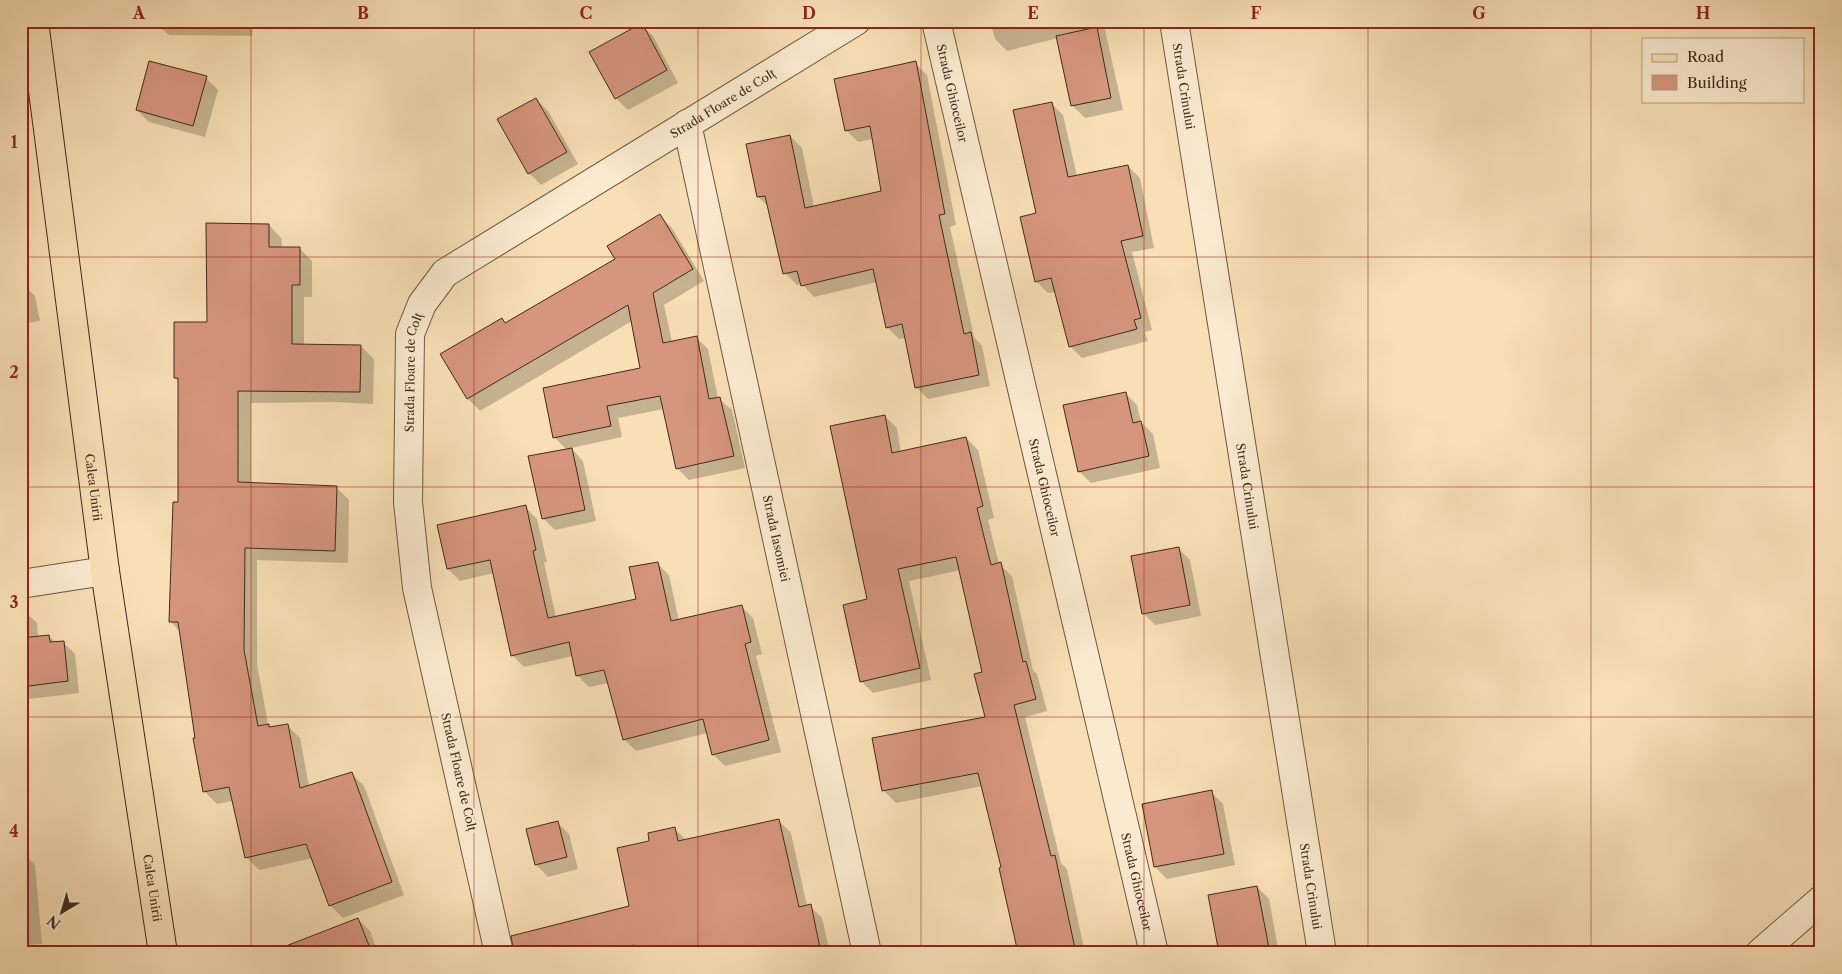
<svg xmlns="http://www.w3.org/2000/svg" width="1842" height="974" viewBox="0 0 1842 974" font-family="'Libre Caslon Text',serif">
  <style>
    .shadow { fill: #0003 }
    .building { fill: #d6957d; stroke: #412a19 }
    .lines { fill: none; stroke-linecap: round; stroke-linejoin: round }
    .minor-casing { stroke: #6f5740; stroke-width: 30 }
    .major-casing { stroke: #412a19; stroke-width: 30 }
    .minor { stroke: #faeacf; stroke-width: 28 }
    .major { stroke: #f8dfb5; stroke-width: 28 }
    .grid { fill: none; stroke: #8f2418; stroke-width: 1; stroke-opacity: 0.55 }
    .labels { text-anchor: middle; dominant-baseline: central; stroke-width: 5; stroke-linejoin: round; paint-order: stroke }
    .street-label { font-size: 12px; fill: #412a19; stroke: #faeacf }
    .neatline { fill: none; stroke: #8f2418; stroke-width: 2 }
    .grid-label { font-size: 16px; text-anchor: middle; font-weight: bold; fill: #8f2418 }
  </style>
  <rect width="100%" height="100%" fill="#f8dfb5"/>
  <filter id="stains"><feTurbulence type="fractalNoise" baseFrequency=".004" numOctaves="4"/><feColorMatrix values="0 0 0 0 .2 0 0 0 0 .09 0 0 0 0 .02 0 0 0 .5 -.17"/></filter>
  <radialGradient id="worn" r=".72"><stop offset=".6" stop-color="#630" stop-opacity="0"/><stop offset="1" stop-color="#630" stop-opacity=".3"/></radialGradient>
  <!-- shadow -->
  <g class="shadow">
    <polygon points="119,21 253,21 252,36 169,35 159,26 122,24"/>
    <polygon points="990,21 1103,21 1123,110 1085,118 1073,106 1058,38 1007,51 995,39"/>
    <polygon points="641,25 653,36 678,83 628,110 616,98"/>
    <polygon points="915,63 927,75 956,225 950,227 974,337 982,346 990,386 928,399 916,387 906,338 899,339 887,327 877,282 814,297 802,284 797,285 785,273 769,207 758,197 748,145 790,136 802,148 814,207 882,192 873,139 858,142 846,130"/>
    <polygon points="206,78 218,90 205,137 149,122 137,110"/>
    <polygon points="536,99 548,111 578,164 541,185 529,173 498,120"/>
    <polygon points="1051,103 1063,115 1077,176 1128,166 1140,178 1154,248 1132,252 1152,330 1145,332 1148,341 1082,358 1070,346 1056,292 1048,293 1036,281 1038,214"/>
    <polygon points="660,216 672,228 704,281 664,305 672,342 696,337 708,349 718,398 732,410 745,468 689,480 677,468 664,409 618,418 622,437 571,448 583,461 596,521 555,530 543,518 567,450 554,437 642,369 632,321 480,411 468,399 442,354 506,324 617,260"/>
    <polygon points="269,225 281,238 282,248 299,248 312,261 312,297 304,297 304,346 361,346 374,359 373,404 332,402 251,403 251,484 336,487 349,500 348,563 257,560 257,664 268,724 271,728 287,725 300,738 309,786 351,773 364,786 404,895 343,918 330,905 313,858 259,870 246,857 233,801 217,804 204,791 181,633 170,621 179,503 179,382 175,378"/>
    <polygon points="21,285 24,285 35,296 40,321 21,324"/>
    <polygon points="1125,393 1137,405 1141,422 1153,434 1160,468 1091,483 1079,471"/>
    <polygon points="885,416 897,428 901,453 966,438 978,450 994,518 988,520 999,564 1012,576 1033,670 1037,674 1047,711 1025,717 1061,863 1067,869 1085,953 1024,953 983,786 896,803 884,791 874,739 987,718 984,673 961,570 909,581 931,680 873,693 861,681"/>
    <polygon points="525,507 537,519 547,562 544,562 556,618 638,600 657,563 669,575 679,621 741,606 753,618 762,654 756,656 781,752 725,766 713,754 707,733 636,751 624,739 609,683 589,687 577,675 573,656 524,667 512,655 494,573 460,581 448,569 439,526"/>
    <polygon points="1178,548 1190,560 1201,616 1155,625 1143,613"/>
    <polygon points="21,611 25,611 37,623 38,637 49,636 56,643 63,642 75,654 79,693 21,700"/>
    <polygon points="1211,792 1223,804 1235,865 1167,879 1155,867"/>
    <polygon points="779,821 791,833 807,906 810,906 822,918 830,953 527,953 630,907 651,842 675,829 687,841"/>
    <polygon points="557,822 569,834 578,869 548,877 536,865"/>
    <polygon points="21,833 24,854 35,865 42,944 21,945"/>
    <polygon points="1257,887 1269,899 1279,953 1220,953"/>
    <polygon points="358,919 370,931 378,953 272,953"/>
  </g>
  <!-- building -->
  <g class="building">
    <polygon points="642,23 667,70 615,99 589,52"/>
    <polygon points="1097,27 1111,98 1071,106 1056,36"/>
    <polygon points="149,61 207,76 193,126 136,110"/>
    <polygon points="916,61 945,214 939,215 964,334 971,332 979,375 915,388 902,324 886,328 873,269 801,286 797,271 783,274 765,196 757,197 746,144 790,135 805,208 881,191 870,126 845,131 834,79"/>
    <polygon points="536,98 567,152 528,174 497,119"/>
    <polygon points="1052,102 1068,177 1128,165 1143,236 1121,241 1141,318 1134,320 1137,329 1069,347 1051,278 1035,282 1020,217 1036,213 1013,110"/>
    <polygon points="660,214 693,269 653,293 663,343 697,336 709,399 720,397 734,456 676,469 660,396 607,406 611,426 553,438 543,388 640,368 628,305 467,399 440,354 502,318 505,323 615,259 607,246"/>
    <polygon points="206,223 269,224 269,247 300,247 300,285 292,285 292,344 361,345 360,392 238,391 238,482 337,486 335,551 245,548 244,650 258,726 269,724 269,727 288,724 300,788 352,772 392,882 329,906 306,844 245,858 229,787 203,792 193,738 195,738 178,622 169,622 173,502 178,502 178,378 174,378 174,322 207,322"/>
    <polygon points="1126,392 1133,423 1141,421 1149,456 1078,472 1063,405"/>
    <polygon points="885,415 892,453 966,437 983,506 977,508 991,565 1001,562 1023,662 1026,661 1036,699 1014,705 1051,856 1055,855 1076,953 1018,953 999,868 1001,867 978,773 882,791 872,738 985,717 974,674 982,672 956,557 898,569 920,668 860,682 843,605 867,599 830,426"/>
    <polygon points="572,448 585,510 542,519 528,456"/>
    <polygon points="526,505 536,550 533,551 548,618 636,599 629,567 658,562 671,621 742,605 751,642 745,644 769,740 712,755 703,719 623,740 604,670 576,676 569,642 511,656 490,560 447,569 437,525"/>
    <polygon points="1179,547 1190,605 1142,614 1131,556"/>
    <polygon points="49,635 50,642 64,641 68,681 21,687 21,638"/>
    <polygon points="1212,790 1224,854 1154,867 1142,804"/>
    <polygon points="779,819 799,907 811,904 821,953 636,953 634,945 605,953 514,953 511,936 629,906 617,848 649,841 648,833 675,827 678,841"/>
    <polygon points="558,821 567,857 535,865 526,829"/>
    <polygon points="1257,886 1270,953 1219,953 1208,895"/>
    <polygon points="358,918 372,953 274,953 273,951"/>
  </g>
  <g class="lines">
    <defs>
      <g id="minor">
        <path id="s1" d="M936 21 1154 953"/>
        <path id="s2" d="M1174 21 1322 953"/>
        <path id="s3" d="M687 124 867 953"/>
        <polyline points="21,584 105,571"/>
        <path id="s4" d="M499 953 417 588 408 502 410 334 422 304 445 273 856 21"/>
        <polyline points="1760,953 1821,900"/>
      </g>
      <g id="major">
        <path id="s5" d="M34 21 105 571 163 953"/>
      </g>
    </defs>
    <!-- minor casing -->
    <use href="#minor" class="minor-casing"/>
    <!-- major casing -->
    <use href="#major" class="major-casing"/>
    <!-- minor -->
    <use href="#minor" class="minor"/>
    <!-- major -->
    <use href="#major" class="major"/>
  </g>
  <!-- grid -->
  <path class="grid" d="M251 21V953M474 21V953M698 21V953M921 21V953M1144 21V953M1368 21V953M1591 21V953M21 257H1821M21 487H1821M21 717H1821"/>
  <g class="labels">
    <!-- street labels -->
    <g class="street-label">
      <text stroke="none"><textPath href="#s2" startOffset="66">Strada Crinului</textPath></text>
      <text stroke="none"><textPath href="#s1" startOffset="74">Strada Ghioceilor</textPath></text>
      <text stroke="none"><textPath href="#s4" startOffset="1025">Strada Floare de Colț</textPath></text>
      <text stroke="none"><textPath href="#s4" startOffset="591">Strada Floare de Colț</textPath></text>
      <text stroke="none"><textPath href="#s1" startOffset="479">Strada Ghioceilor</textPath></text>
      <text stroke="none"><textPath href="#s2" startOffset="471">Strada Crinului</textPath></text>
      <text stroke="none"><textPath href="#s5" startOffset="470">Calea Unirii</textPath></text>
      <text stroke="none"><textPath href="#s3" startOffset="424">Strada Iasomiei</textPath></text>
      <text transform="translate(459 772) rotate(77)">Strada Floare de Colț</text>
      <text stroke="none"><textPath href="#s1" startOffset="884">Strada Ghioceilor</textPath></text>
      <text stroke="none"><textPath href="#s2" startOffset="876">Strada Crinului</textPath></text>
      <text stroke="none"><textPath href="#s5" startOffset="875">Calea Unirii</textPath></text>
    </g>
  </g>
  <!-- margin -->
  <rect width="1842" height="974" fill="none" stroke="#f8dfb5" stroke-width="55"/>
  <!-- legend -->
  <rect x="1642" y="38" width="162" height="65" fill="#faeacf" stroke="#b09d86"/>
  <rect x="1652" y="54" width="25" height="8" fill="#f8dfb5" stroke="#b09d86"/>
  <text x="1687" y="62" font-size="15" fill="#412a19">Road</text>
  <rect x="1652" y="75" width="25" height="15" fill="#d6957d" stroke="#b09d86"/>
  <text x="1687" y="88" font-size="15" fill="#412a19">Building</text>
  <!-- north arrow -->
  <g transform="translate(62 912) rotate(218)" stroke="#faeacf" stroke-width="4" paint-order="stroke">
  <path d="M0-4L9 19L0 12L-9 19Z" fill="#412a19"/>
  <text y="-8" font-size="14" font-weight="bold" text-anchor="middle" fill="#412a19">N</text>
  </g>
  <rect x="28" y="28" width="1786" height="918" class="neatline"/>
  <g class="grid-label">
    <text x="139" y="19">A</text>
    <text x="363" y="19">B</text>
    <text x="586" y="19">C</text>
    <text x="809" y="19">D</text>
    <text x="1033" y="19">E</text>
    <text x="1256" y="19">F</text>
    <text x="1479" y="19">G</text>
    <text x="1703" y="19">H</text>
    <text x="14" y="148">1</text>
    <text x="14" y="378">2</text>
    <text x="14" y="608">3</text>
    <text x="14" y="837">4</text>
  </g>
  <rect width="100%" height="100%" filter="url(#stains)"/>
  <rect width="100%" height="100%" fill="url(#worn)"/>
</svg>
